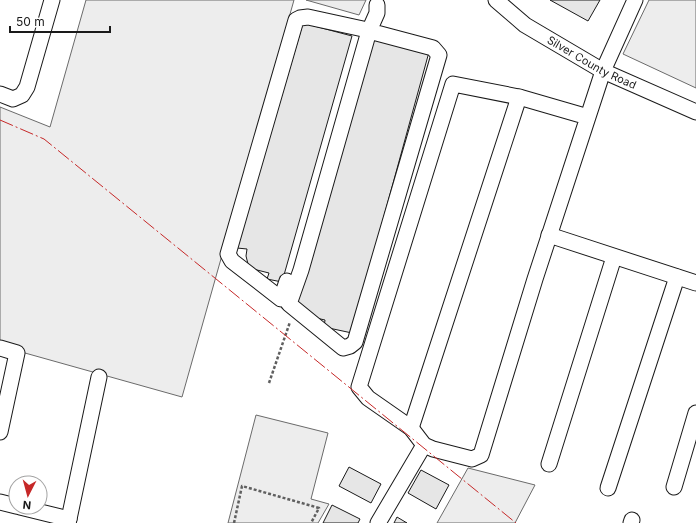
<svg xmlns="http://www.w3.org/2000/svg" width="696" height="523" viewBox="0 0 696 523" font-family="Inter,sans-serif">
  <style>
    .built { fill: #ededed; stroke: #6a6a6a }
    .building { fill: #e6e6e6; stroke: #1a1a1a }
    .lines { fill: none; stroke-linecap: round; stroke-linejoin: round }
    .minor-casing { stroke: #1a1a1a; stroke-width: 17 }
    .path { stroke: #5f5f5f; stroke-width: 2.5; stroke-dasharray: 3 2; stroke-linecap: butt }
    .minor { stroke: #fff; stroke-width: 15 }
    .power { stroke: #c62828; stroke-width: 1; stroke-dasharray: 14 3 2 3; stroke-linecap: butt }
    .labels { text-anchor: middle; dominant-baseline: central; stroke-width: 3; stroke-linejoin: round; paint-order: stroke }
    .street-label { font-size: 11px; fill: #1a1a1a; stroke: #fff }
  </style>
  <rect width="100%" height="100%" fill="#fff"/>
  <!-- built -->
  <g class="built">
    <polygon points="86,0 294,0 182,397 0,346 0,107 50,127"/>
    <polygon points="306,0 366,0 359,15"/>
    <polygon points="649,0 696,0 696,88 623,54"/>
    <polygon points="256,415 328,433 311,499 329,504 318,523 228,523"/>
    <polygon points="468,468 535,485 515,523 437,523"/>
  </g>
  <!-- building -->
  <g class="building">
    <polygon points="550,0 600,0 588,21"/>
    <polygon points="303,23 352,36 282,282 267,279 269,273 249,268 246,256 247,249 237,248"/>
    <polygon points="373,37 429,52 352,333 324,327 325,320 307,316 295,308"/>
    <polygon points="349,467 381,484 371,503 339,486"/>
    <polygon points="421,470 449,485 436,509 408,493"/>
    <polygon points="332,505 360,519 358,523 323,523"/>
    <polygon points="397,517 407,523 394,523"/>
  </g>
  <g class="lines">
    <defs>
      <g id="minor">
        <path id="s1" d="M496 0 525 25 603 71 696 112"/>
        <polyline points="369,31 433,48 439,55 355,342 350,346 343,348 289,304 301,270 369,31 377,13 377,5"/>
        <polyline points="0,94 13,99 22,95 27,87 52,0"/>
        <polyline points="588,117 519,97 453,84 359,387 368,398 411,428 424,445 433,449 472,459 481,455 535,279 603,71 635,0"/>
        <polyline points="549,235 696,283"/>
        <polyline points="287,281 281,299 232,261 228,254 296,20 300,18 308,17 363,29"/>
        <polyline points="0,348 17,353 0,432"/>
        <polyline points="411,428 519,97"/>
        <polyline points="549,464 614,257"/>
        <polyline points="674,487 696,413"/>
        <polyline points="608,488 677,277"/>
        <polyline points="0,502 16,506"/>
        <polyline points="20,507 69,519 68,523"/>
        <polyline points="69,519 99,377"/>
        <polyline points="378,523 424,445"/>
        <polyline points="631,523 632,520"/>
      </g>
    </defs>
    <!-- minor casing -->
    <use href="#minor" class="minor-casing"/>
    <!-- path -->
    <g class="path">
      <polyline points="269,383 290,322"/>
      <polyline points="234,523 242,486 319,508 311,523"/>
    </g>
    <!-- minor -->
    <use href="#minor" class="minor"/>
    <!-- power -->
    <polyline class="power" points="0,120 44,139 516,523"/>
  </g>
  <g class="labels">
    <!-- street labels -->
    <g class="street-label">
      <text stroke="none"><textPath href="#s1" startOffset="115">Silver County Road</textPath></text>
    </g>
  </g>
  <!-- north arrow -->
  <g transform="translate(28 495) rotate(186)"><circle r="19" fill="#ffffff" stroke="#a3a3a3"/>
  <path d="M0-3L7 15L0 10L-7 15Z" fill="#c62828"/>
  <text y="-6" font-size="11" font-weight="bold" text-anchor="middle" fill="#1a1a1a">N</text>
  </g>
  <!-- scale -->
  <path d="M10 26v6h100v-6" fill="none" stroke="#1a1a1a" stroke-width="2"/>
  <text x="16" y="26" font-size="12" fill="#1a1a1a" stroke="#ffffff" stroke-width="3" paint-order="stroke">50 m</text>
</svg>
